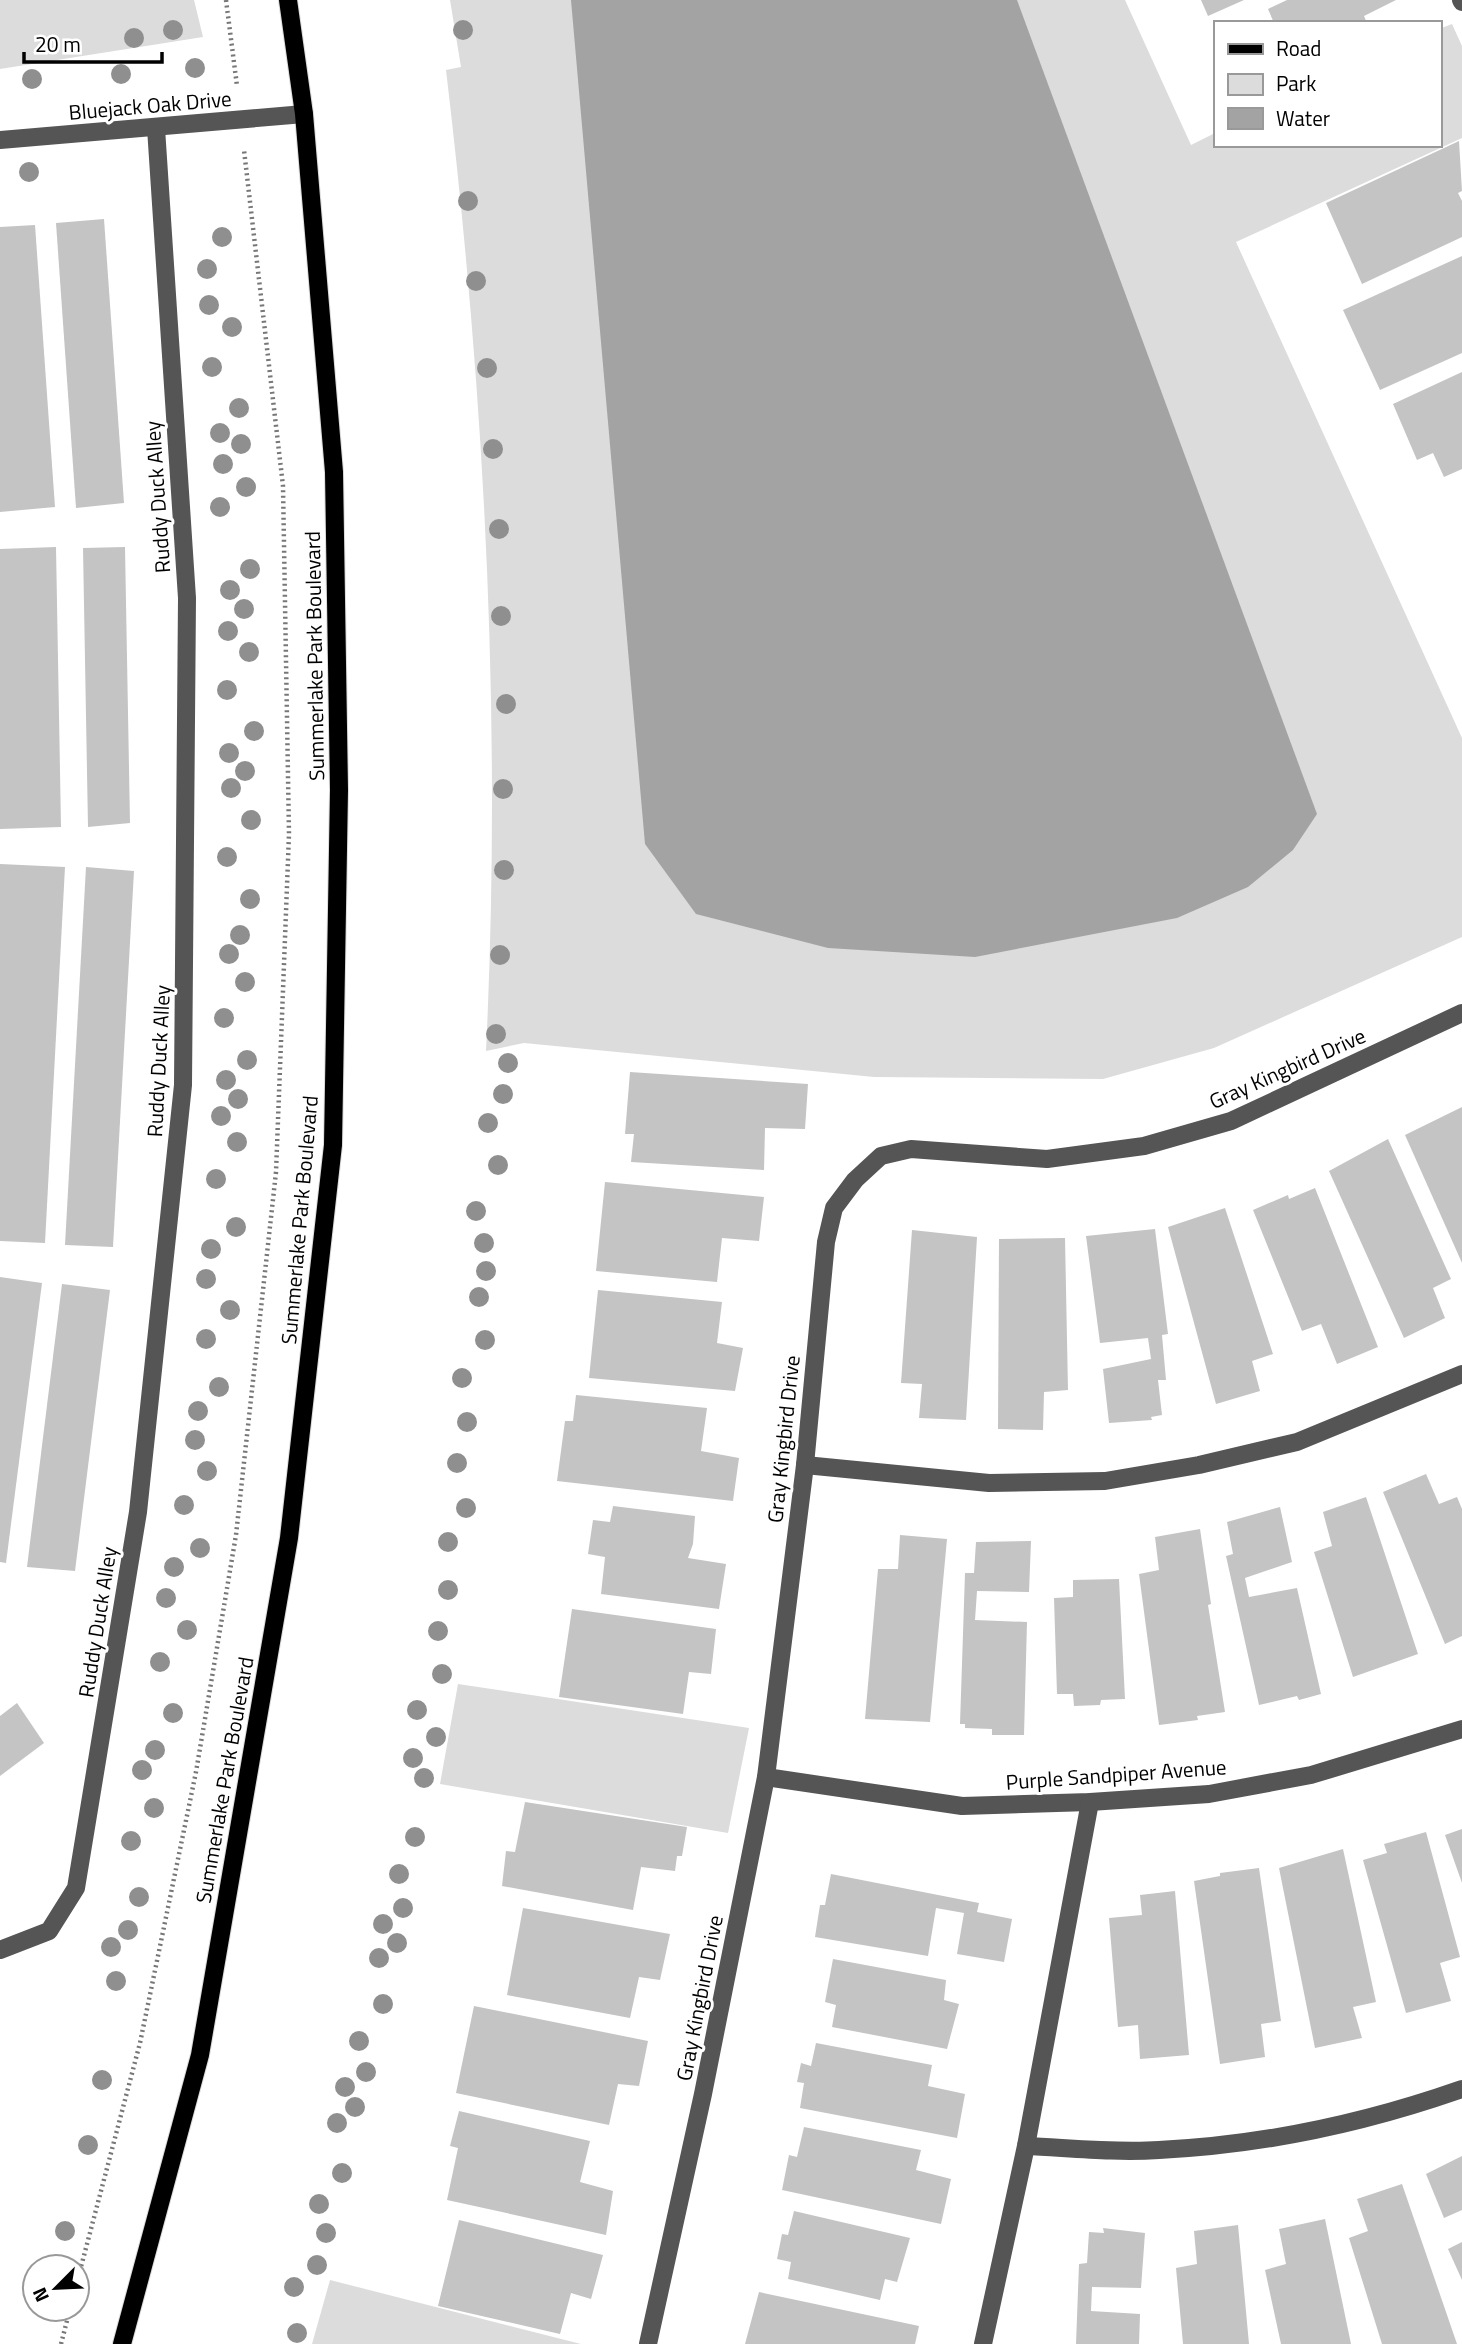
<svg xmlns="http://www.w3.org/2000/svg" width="1462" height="2344" viewBox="0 0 1462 2344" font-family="'Titillium Web',sans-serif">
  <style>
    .green { fill: #dcdcdc }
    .water { fill: #a3a3a3 }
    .building { fill: #c4c4c4 }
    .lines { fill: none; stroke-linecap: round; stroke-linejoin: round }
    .major-casing { stroke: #dbdbdb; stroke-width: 20 }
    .path { stroke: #777; stroke-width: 4.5; stroke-dasharray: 2 3.5; stroke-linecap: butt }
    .minor { stroke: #555; stroke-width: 18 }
    .major { stroke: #000; stroke-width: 18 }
    .tree { fill: #8f8f8f }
    .labels { text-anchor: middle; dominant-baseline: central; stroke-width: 6; stroke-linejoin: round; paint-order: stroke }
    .street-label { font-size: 21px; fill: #000; stroke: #fff }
  </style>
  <rect width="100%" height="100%" fill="#fff"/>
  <!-- green -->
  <g class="green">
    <polygon points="0,0 194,0 203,37 0,69"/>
    <path d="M450 0H1125L1191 145 1215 133V145H1439V29L1452 24 1462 46V138L1236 242 1462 738V937L1214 1048 1103 1079 874 1077 524 1043 486 1051C502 723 485 397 446 70L461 67Z"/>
    <polygon points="458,1684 749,1728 728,1833 440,1784"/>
    <polygon points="330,2280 581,2344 312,2344"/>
  </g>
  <!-- water -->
  <polygon class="water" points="571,0 1017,0 1317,814 1293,850 1248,887 1177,918 975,957 828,948 696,914 645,844"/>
  <!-- building -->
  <g class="building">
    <polygon points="1201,0 1244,0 1208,16"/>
    <polygon points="1287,0 1396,0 1364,16 1367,23 1274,23 1268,9"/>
    <polygon points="1459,141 1462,191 1458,193 1462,201 1462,237 1362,284 1326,203"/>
    <polygon points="104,219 124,503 76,508 56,223"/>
    <polygon points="35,225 55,507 0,512 0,227"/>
    <polygon points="1462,256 1462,353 1380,390 1343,310"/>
    <polygon points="1462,372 1462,469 1444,477 1433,453 1417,460 1393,404"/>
    <polygon points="56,547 61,827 0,829 0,549"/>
    <polygon points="125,547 130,823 88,827 83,548"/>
    <polygon points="0,864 65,867 45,1243 0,1241"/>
    <polygon points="86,867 134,871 113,1247 65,1245"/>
    <polygon points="630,1072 808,1084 805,1129 765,1128 764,1170 631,1162 634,1134 625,1134"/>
    <polygon points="1462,1107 1462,1263 1405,1135"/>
    <polygon points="1388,1139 1451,1279 1433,1288 1445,1318 1404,1338 1329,1171"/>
    <polygon points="605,1182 764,1197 759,1241 722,1238 717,1282 596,1271"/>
    <polygon points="1315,1188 1378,1347 1337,1364 1321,1324 1302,1331 1253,1210 1288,1195 1289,1199"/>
    <polygon points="1225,1208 1273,1354 1252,1361 1260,1391 1216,1404 1168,1227"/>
    <polygon points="1155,1229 1168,1334 1162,1335 1166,1380 1158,1380 1162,1415 1151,1417 1152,1420 1109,1423 1103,1369 1151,1359 1148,1338 1100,1343 1086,1236"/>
    <polygon points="912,1230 977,1237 966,1420 919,1418 922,1384 901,1383"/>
    <polygon points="1065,1238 1068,1390 1044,1392 1043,1430 998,1429 999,1239"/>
    <polygon points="0,1277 42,1283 6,1563 0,1562"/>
    <polygon points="62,1284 110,1290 75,1571 27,1567"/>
    <polygon points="598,1290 722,1302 717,1343 743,1348 735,1391 589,1378"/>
    <polygon points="576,1395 707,1408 701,1451 739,1458 733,1501 557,1481 565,1421 573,1421"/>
    <polygon points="1426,1474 1439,1504 1457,1497 1462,1509 1462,1636 1445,1644 1383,1492"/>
    <polygon points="1366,1497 1418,1654 1353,1677 1314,1552 1332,1546 1323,1512"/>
    <polygon points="613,1506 695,1516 693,1544 688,1558 726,1564 719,1609 601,1594 605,1557 588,1554 593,1520 610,1522"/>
    <polygon points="1280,1507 1292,1562 1245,1578 1249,1597 1297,1588 1321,1694 1299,1700 1297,1696 1259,1705 1226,1556 1233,1554 1227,1522"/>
    <polygon points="1200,1529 1211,1604 1208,1605 1225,1712 1197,1716 1198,1720 1159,1725 1139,1574 1159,1570 1155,1537"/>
    <polygon points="900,1535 947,1539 930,1722 865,1719 878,1569 898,1569"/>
    <polygon points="1031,1541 1029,1592 977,1591 975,1620 1027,1622 1024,1735 992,1735 992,1729 965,1728 965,1724 960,1724 965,1573 974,1573 976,1542"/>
    <polygon points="1119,1579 1125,1699 1101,1700 1100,1705 1074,1706 1073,1694 1057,1694 1054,1598 1073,1597 1073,1580"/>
    <polygon points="572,1609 716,1629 711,1674 689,1672 683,1714 559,1697"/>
    <polygon points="17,1703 44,1743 0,1776 0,1716"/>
    <polygon points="525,1802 687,1827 682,1856 677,1856 675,1871 641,1867 633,1910 502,1886 506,1851 515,1852"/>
    <polygon points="1462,1829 1462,1883 1445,1835"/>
    <polygon points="1426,1832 1460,1957 1440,1963 1451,2001 1406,2013 1363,1860 1387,1853 1384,1844"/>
    <polygon points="1343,1849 1376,2002 1353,2007 1362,2038 1315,2048 1279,1868"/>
    <polygon points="1259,1868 1281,2021 1261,2024 1265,2057 1220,2064 1194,1881 1220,1876 1220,1873"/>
    <polygon points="831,1874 979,1903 977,1912 1012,1919 1004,1962 957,1954 964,1913 936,1908 928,1956 815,1937 820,1905 825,1905"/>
    <polygon points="1175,1891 1189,2055 1140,2059 1138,2025 1118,2027 1109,1918 1142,1915 1140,1895"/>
    <polygon points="523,1908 670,1934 660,1980 639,1977 630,2018 507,1995"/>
    <polygon points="833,1959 946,1980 944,2000 959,2004 947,2049 832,2027 836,2005 825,2002"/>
    <polygon points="474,2006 648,2041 639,2086 618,2084 609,2125 456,2093"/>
    <polygon points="816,2043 932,2065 928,2086 965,2094 957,2138 800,2108 804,2083 797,2082 801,2063 811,2066"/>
    <polygon points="459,2111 590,2141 580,2182 613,2191 606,2235 447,2200 458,2148 450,2146"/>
    <polygon points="804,2127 921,2150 916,2170 951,2179 941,2224 782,2190 789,2155 797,2157"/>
    <polygon points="1462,2156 1462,2210 1444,2218 1426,2174"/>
    <polygon points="1402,2184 1457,2344 1382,2344 1349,2238 1368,2231 1357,2199"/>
    <polygon points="794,2211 910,2238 897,2282 885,2279 880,2300 788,2279 791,2262 777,2259 782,2234 788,2235"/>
    <polygon points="1325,2219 1351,2344 1281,2344 1265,2270 1286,2264 1279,2229"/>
    <polygon points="459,2220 603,2255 591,2299 571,2293 560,2334 438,2306"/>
    <polygon points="1238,2225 1249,2344 1183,2344 1176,2268 1197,2264 1194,2231"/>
    <polygon points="1103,2228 1145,2233 1141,2288 1092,2287 1091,2311 1140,2314 1139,2344 1076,2344 1079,2264 1087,2263 1089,2232 1104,2233"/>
    <polygon points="1462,2242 1462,2280 1448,2249"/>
    <polygon points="759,2292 919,2326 915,2344 745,2344"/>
  </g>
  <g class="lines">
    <defs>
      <polyline id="major" points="122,2344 200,2055 289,1538 333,1145 339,790 334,472 304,114 288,0"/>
    </defs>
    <!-- major casing -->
    <use href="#major" class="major-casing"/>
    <!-- path -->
    <g class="path">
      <polyline points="226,0 237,86"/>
      <polyline points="77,2282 140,2043 196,1772 236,1535 276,1172 289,834 283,486 244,150"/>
      <polyline points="61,2344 70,2309"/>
    </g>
    <!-- minor -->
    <g class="minor">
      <polyline points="1461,0 1462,2"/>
      <polyline points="0,140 304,114"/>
      <polyline points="805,1465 989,1483 1105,1481 1199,1465 1297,1442 1462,1374"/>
      <polyline points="766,1777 962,1806 1090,1802 1209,1794 1311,1775 1462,1729"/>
      <polyline points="0,1950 49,1931 76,1888 138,1512 183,1085 187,598 156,128"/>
      <path d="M1026 2146C1070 2148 1115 2153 1159 2150 1262 2145 1365 2123 1462 2089"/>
      <polyline points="648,2344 703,2094 766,1777 805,1465 826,1242 834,1208 855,1180 881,1156 911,1149 1047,1159 1144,1146 1231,1121 1462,1013"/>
      <polyline points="983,2344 1026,2146 1090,1802"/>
    </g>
    <!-- major -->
    <use href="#major" class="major"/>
  </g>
  <!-- trees -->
  <g class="tree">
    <circle cx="173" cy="30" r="10"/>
    <circle cx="463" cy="30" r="10"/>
    <circle cx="134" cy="38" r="10"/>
    <circle cx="195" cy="68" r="10"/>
    <circle cx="121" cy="74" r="10"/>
    <circle cx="32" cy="79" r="10"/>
    <circle cx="29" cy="172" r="10"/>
    <circle cx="468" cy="201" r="10"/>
    <circle cx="222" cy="237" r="10"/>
    <circle cx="207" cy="269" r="10"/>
    <circle cx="476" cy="281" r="10"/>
    <circle cx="209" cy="305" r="10"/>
    <circle cx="232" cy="327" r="10"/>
    <circle cx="212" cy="367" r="10"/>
    <circle cx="487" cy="368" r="10"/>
    <circle cx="239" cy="408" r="10"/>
    <circle cx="220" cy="433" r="10"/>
    <circle cx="241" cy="444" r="10"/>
    <circle cx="493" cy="449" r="10"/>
    <circle cx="223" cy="464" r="10"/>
    <circle cx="246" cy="487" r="10"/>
    <circle cx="220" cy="507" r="10"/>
    <circle cx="499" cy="529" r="10"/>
    <circle cx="250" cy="569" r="10"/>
    <circle cx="230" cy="590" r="10"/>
    <circle cx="244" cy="609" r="10"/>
    <circle cx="501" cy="616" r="10"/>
    <circle cx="228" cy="631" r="10"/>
    <circle cx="249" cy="652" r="10"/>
    <circle cx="227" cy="690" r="10"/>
    <circle cx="506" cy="704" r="10"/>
    <circle cx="254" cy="731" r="10"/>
    <circle cx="229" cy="753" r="10"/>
    <circle cx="245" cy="771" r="10"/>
    <circle cx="231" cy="788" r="10"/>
    <circle cx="503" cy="789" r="10"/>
    <circle cx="251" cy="820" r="10"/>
    <circle cx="227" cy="857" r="10"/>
    <circle cx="504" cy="870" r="10"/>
    <circle cx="250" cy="899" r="10"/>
    <circle cx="240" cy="935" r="10"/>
    <circle cx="229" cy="954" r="10"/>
    <circle cx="500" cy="955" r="10"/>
    <circle cx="245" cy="982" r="10"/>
    <circle cx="224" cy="1018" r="10"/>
    <circle cx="496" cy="1034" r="10"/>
    <circle cx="247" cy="1060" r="10"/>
    <circle cx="508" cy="1063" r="10"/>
    <circle cx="226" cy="1080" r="10"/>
    <circle cx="503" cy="1094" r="10"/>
    <circle cx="238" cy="1099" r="10"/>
    <circle cx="221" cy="1116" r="10"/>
    <circle cx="488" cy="1123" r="10"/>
    <circle cx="237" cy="1142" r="10"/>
    <circle cx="498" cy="1165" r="10"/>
    <circle cx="216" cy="1179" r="10"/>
    <circle cx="476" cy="1211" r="10"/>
    <circle cx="236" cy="1227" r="10"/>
    <circle cx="484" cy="1243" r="10"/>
    <circle cx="211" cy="1249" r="10"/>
    <circle cx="486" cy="1271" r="10"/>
    <circle cx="206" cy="1279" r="10"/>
    <circle cx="479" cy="1297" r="10"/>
    <circle cx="230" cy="1310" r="10"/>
    <circle cx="206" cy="1339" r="10"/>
    <circle cx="485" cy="1340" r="10"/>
    <circle cx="462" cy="1378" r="10"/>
    <circle cx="219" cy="1387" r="10"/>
    <circle cx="198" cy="1411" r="10"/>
    <circle cx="467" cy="1422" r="10"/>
    <circle cx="195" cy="1440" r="10"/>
    <circle cx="457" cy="1463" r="10"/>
    <circle cx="207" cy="1471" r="10"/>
    <circle cx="184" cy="1505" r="10"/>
    <circle cx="466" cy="1508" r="10"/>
    <circle cx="448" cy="1542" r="10"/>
    <circle cx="200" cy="1548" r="10"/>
    <circle cx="174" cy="1567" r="10"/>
    <circle cx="448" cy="1590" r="10"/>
    <circle cx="166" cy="1598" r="10"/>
    <circle cx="187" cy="1630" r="10"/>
    <circle cx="438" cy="1631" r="10"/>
    <circle cx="160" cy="1662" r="10"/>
    <circle cx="442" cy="1674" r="10"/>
    <circle cx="417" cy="1710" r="10"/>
    <circle cx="173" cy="1713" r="10"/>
    <circle cx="436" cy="1737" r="10"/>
    <circle cx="155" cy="1750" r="10"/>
    <circle cx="413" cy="1758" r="10"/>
    <circle cx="142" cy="1770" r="10"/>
    <circle cx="424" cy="1778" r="10"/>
    <circle cx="154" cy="1808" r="10"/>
    <circle cx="415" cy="1837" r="10"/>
    <circle cx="131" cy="1841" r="10"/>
    <circle cx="399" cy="1874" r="10"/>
    <circle cx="139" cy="1897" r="10"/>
    <circle cx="403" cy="1908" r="10"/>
    <circle cx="383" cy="1924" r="10"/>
    <circle cx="128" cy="1930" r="10"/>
    <circle cx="397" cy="1943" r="10"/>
    <circle cx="111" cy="1947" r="10"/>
    <circle cx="379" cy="1958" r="10"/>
    <circle cx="116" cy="1981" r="10"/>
    <circle cx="383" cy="2004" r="10"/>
    <circle cx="359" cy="2041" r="10"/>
    <circle cx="366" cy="2072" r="10"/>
    <circle cx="102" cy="2080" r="10"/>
    <circle cx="345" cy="2087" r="10"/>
    <circle cx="355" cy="2107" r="10"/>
    <circle cx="337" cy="2123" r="10"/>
    <circle cx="88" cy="2145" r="10"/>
    <circle cx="342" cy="2173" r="10"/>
    <circle cx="319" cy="2204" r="10"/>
    <circle cx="65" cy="2231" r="10"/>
    <circle cx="326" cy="2233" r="10"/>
    <circle cx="317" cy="2265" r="10"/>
    <circle cx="294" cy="2287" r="10"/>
    <circle cx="297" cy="2333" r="10"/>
  </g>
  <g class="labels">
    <!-- street labels -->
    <g class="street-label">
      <text transform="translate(150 105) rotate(-5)">Bluejack Oak Drive</text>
      <text transform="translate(157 497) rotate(-94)">Ruddy Duck Alley</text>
      <text transform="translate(314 656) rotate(-91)">Summerlake Park Boulevard</text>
      <text transform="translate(158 1061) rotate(-87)">Ruddy Duck Alley</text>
      <text transform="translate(1287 1068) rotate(-24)">Gray Kingbird Drive</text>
      <text transform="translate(299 1220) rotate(-85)">Summerlake Park Boulevard</text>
      <text transform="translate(783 1439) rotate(-84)">Gray Kingbird Drive</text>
      <text transform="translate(97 1622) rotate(-81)">Ruddy Duck Alley</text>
      <text transform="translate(1116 1774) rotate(-4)">Purple Sandpiper Avenue</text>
      <text transform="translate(224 1780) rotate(-80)">Summerlake Park Boulevard</text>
      <text transform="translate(699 1998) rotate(-79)">Gray Kingbird Drive</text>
    </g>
  </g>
  <!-- legend -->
  <rect x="1214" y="21" width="228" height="126" fill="#ffffff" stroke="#999999" stroke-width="2"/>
  <rect x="1228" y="44" width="35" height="10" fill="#000000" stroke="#999999" stroke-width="2"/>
  <text x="1276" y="56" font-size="21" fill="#000000">Road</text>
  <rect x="1228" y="74" width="35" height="21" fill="#dcdcdc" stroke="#999999" stroke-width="2"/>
  <text x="1276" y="91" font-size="21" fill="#000000">Park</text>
  <rect x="1228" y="108" width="35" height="21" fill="#a3a3a3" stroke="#999999" stroke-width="2"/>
  <text x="1276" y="126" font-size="21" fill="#000000">Water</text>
  <!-- north arrow -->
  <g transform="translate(56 2288) rotate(246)"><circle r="33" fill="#ffffff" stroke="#999999" stroke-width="2"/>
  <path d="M0-5L12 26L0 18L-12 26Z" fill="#000000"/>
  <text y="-10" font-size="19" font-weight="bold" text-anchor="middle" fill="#000000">N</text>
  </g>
  <!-- scale -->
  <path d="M24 52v10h138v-10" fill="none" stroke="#000000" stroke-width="3.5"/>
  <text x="35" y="52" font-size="21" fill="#000000" stroke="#ffffff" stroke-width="5" paint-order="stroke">20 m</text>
</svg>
